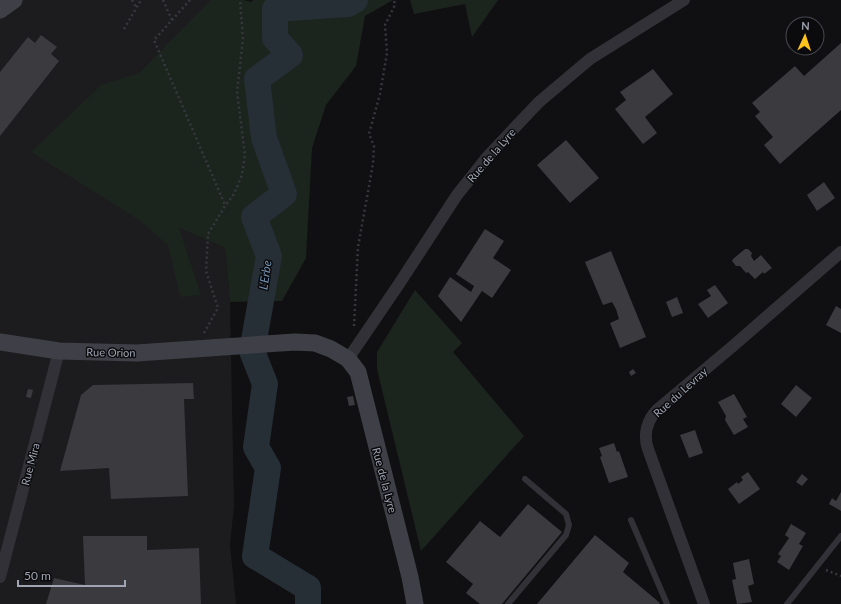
<svg xmlns="http://www.w3.org/2000/svg" width="841" height="604" viewBox="0 0 841 604" font-family="Lato,sans-serif">
  <style>
    .built { fill: #1c1c1f }
    .green { fill: #1c241e }
    .lines { fill: none; stroke-linecap: round; stroke-linejoin: round }
    .river { stroke: #262e36; stroke-width: 26 }
    .building { fill: #3a3a3f }
    .path { stroke: #37383e; stroke-width: 2.5; stroke-dasharray: 2 3; stroke-linecap: butt }
    .lane { stroke: #313137; stroke-width: 6 }
    .street { stroke: #313137; stroke-width: 12 }
    .secondary { stroke: #3f4047; stroke-width: 17 }
    .labels { text-anchor: middle; dominant-baseline: central; stroke-width: 3; stroke-linejoin: round; paint-order: stroke }
    .street-label { font-size: 11px; fill: #a0a5b3; stroke: #0b0b0d }
    .water-label { font-size: 12px; font-style: italic; fill: #7490b1; stroke: #0b0b0d }
  </style>
  <rect width="100%" height="100%" fill="#101012"/>
  <!-- built -->
  <polygon class="built" points="0,0 217,0 179,228 225,248 230,302 234,506 230,545 236,604 0,604"/>
  <!-- green -->
  <g class="green">
    <polygon points="211,0 243,0 252,2 253,0 393,0 365,16 356,66 326,105 312,148 306,258 282,301 230,302 225,248 179,228 201,295 180,297 168,245 139,220 31,152 101,85 139,73"/>
    <polygon points="410,0 498,0 472,37 465,4 414,14"/>
    <polygon points="415,290 462,343 453,352 524,436 421,551 377,369 377,352"/>
  </g>
  <g class="lines">
    <!-- river -->
    <polyline class="river" points="308,604 308,588 255,556 268,468 256,447 265,384 252,351 269,256 254,217 284,194 264,138 257,79 290,55 275,38 275,9 348,4 355,0"/>
  </g>
  <!-- building -->
  <g class="building">
    <polygon points="41,35 57,47 51,54 59,61 0,136 0,72 28,37 35,43"/>
    <polygon points="841,43 841,110 780,164 764,145 773,137 755,116 760,112 752,103 795,66 804,76"/>
    <polygon points="653,69 673,94 645,117 657,133 643,144 615,109 626,100 620,92"/>
    <polygon points="566,140 599,178 570,203 537,165"/>
    <polygon points="824,182 835,198 817,211 807,195"/>
    <polygon points="485,229 504,241 493,258 511,270 492,298 482,291 461,322 438,296 450,277 471,292 474,286 456,274"/>
    <polygon points="745,249 748,249 752,253 751,256 754,261 761,255 772,268 764,274 763,272 755,279 748,272 746,273 740,266 736,266 732,261 733,259"/>
    <polygon points="611,251 646,337 620,348 610,323 619,319 616,309 612,302 603,305 585,262"/>
    <polygon points="715,285 728,303 708,318 698,304 711,296 707,290"/>
    <polygon points="677,297 683,313 672,317 666,302"/>
    <polygon points="836,306 841,309 841,333 826,325"/>
    <polygon points="633,369 636,373 631,376 629,372"/>
    <polygon points="193,383 194,399 184,399 188,496 111,499 109,468 60,471 81,395 93,385"/>
    <polygon points="796,385 812,398 796,417 781,404"/>
    <polygon points="28,389 33,390 31,398 26,397"/>
    <polygon points="734,394 747,417 743,419 748,427 734,435 725,420 726,416 718,402"/>
    <polygon points="353,396 355,405 349,406 347,397"/>
    <polygon points="695,430 703,453 689,458 680,435"/>
    <polygon points="614,443 617,452 619,451 628,477 609,483 600,457 602,456 599,448"/>
    <polygon points="748,472 760,489 739,504 728,489 737,482 738,484 743,480 741,477"/>
    <polygon points="802,474 808,479 802,486 796,482"/>
    <polygon points="841,492 841,511 829,504 832,498 836,501"/>
    <polygon points="528,504 562,532 502,604 480,604 466,593 473,584 446,562 480,521 500,537"/>
    <polygon points="791,524 806,533 799,544 803,546 789,570 777,562 781,556 778,554 789,538 785,535"/>
    <polygon points="595,535 629,563 623,572 660,603 659,604 537,604"/>
    <polygon points="83,536 147,536 147,550 199,548 201,604 46,604 54,578 85,585"/>
    <polygon points="749,559 754,584 748,586 752,602 737,604 732,580 736,579 733,563"/>
  </g>
  <g class="lines">
    <!-- path -->
    <g class="path">
      <polyline points="132,0 136,7"/>
      <polyline points="163,0 172,20"/>
      <polyline points="190,0 154,40 225,205"/>
      <polyline points="124,29 141,0"/>
      <polyline points="354,326 358,247 373,164 374,146 369,134 380,94 387,53 385,25 395,5 394,0"/>
      <polyline points="204,333 218,308 206,271 208,234 225,206 234,194 242,175 245,155 237,92 243,39 240,0"/>
      <polyline points="826,570 841,576"/>
    </g>
    <!-- lane -->
    <g class="lane">
      <polyline points="631,520 667,604"/>
      <polyline points="508,604 566,535 569,525 566,514 525,479"/>
      <polyline points="787,604 841,536"/>
    </g>
    <!-- street -->
    <g class="street">
      <polyline points="348,359 399,284 457,195 488,156 539,102 590,59 684,0"/>
      <polyline points="0,577 59,351"/>
      <path d="M704 604 648 449C643 434 647 420 658 409L733 346 841 252"/>
    </g>
    <!-- secondary -->
    <g class="secondary">
      <polyline points="0,10 14,0"/>
      <polyline points="0,342 59,351 137,353 295,342 315,343 331,349 348,359 358,372 410,577 415,604"/>
    </g>
  </g>
  <g class="labels">
    <!-- street labels -->
    <g class="street-label">
      <text transform="translate(491 155) rotate(-49)">Rue de la Lyre</text>
      <text transform="translate(111 352) rotate(1)">Rue Orion</text>
      <text transform="translate(680 392) rotate(-42)">Rue du Levray</text>
      <text transform="translate(30 464) rotate(-75)">Rue Mira</text>
      <text transform="translate(385 480) rotate(75)">Rue de la Lyre</text>
    </g>
    <!-- water labels -->
    <g class="water-label">
      <text transform="translate(265 275) rotate(-81)">L'Erbe</text>
    </g>
  </g>
  <!-- north arrow -->
  <g transform="translate(805 36) rotate(3)"><circle r="19" fill="#0b0b0d" stroke="#47494f"/>
  <path d="M0-3L7 15L0 10L-7 15Z" fill="#fcc21e"/>
  <text y="-6" font-size="11" font-weight="bold" text-anchor="middle" fill="#a0a5b3">N</text>
  </g>
  <!-- scale -->
  <path d="M18 580v6h107v-6" fill="none" stroke="#a0a5b3" stroke-width="2"/>
  <text x="24" y="580" font-size="12" fill="#a0a5b3" stroke="#0b0b0d" stroke-width="3" paint-order="stroke">50 m</text>
</svg>
